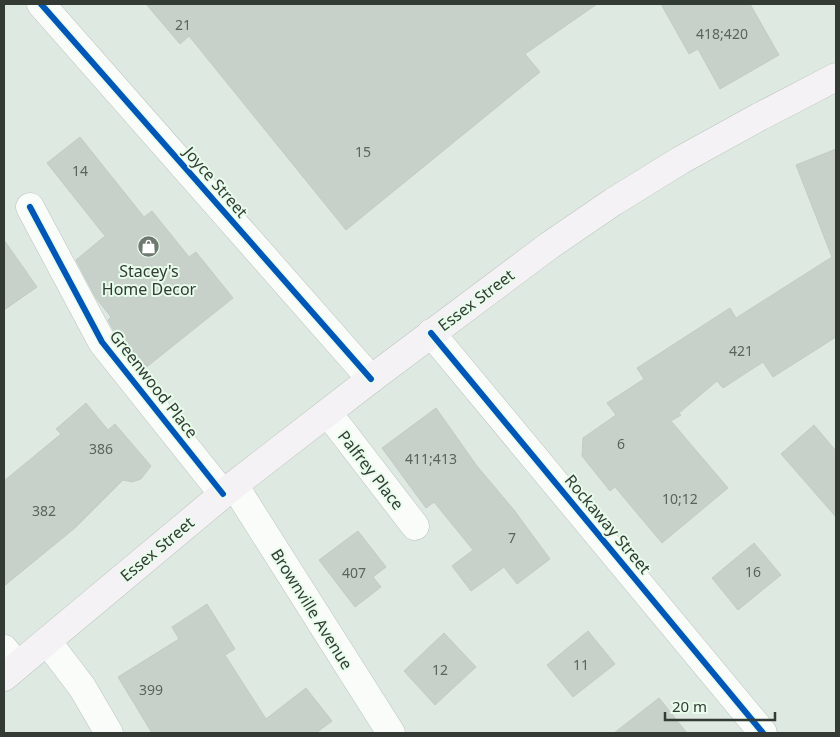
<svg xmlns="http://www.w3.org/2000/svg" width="840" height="737" viewBox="0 0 840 737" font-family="'Noto Sans',sans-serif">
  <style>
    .building { fill: #c8d1c9; stroke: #c2cbc4 }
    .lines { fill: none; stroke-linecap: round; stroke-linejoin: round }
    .street-casing { stroke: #bbc5bd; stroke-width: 29 }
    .secondary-casing { stroke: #bbc5bd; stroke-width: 29 }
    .street { stroke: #fafcfa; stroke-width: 28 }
    .secondary { stroke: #f5f2f5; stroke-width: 28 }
    .cycleway-casing { stroke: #e7fceb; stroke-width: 9 }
    .cycleway { stroke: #0057b8; stroke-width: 6 }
    .labels { text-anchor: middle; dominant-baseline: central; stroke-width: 4; stroke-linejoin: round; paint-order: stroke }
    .number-label { font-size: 14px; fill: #5a635c }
    .street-label { font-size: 16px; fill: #333b34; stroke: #e7fceb }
    .poi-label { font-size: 16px; fill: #333b34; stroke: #e7fceb }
  </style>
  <rect width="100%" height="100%" fill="#deeae1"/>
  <!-- building -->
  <g class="building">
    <polygon points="146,4 597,4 525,54 540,72 346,230 189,36 180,44"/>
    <polygon points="661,4 750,4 779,55 720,89 698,49 689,54"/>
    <polygon points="80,137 144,217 152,211 189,257 196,252 233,298 144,369 115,333 108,320 111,317 96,298 76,260 105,236 47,163"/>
    <polygon points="836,149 836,337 773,377 763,362 723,388 717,381 679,413 681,415 671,421 728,488 662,543 615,487 610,491 582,456 583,438 616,415 607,403 644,379 637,368 730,308 736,318 832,257 796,165"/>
    <polygon points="4,240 37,287 4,310"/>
    <polygon points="86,403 108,430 115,424 151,466 141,479 132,482 123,480 75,528 4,586 4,481 61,434 56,429"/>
    <polygon points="436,408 477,466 514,510 550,559 517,584 504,567 471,591 452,566 473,550 434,502 426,508 382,448"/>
    <polygon points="814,425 836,451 836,517 781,454"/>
    <polygon points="358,531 386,567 373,577 381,587 355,607 319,560"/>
    <polygon points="754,543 781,575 738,610 712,578"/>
    <polygon points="207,604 235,649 225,655 266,719 306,688 332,721 316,733 152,733 118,677 179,639 172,627"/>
    <polygon points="588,631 615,664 573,697 547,665"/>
    <polygon points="444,633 476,667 435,705 404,671"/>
    <polygon points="659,698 687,733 614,733"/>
  </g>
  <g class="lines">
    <defs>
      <g id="street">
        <polyline points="41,4 371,379"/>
        <polyline points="30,207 102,342 223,494"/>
        <polyline points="431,333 763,733"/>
        <polyline points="328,413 415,526"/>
        <polyline points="234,485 391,733"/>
        <polyline points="47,641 82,687 109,733"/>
        <polyline points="4,649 17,665"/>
      </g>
      <polyline id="secondary" points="4,677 234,485 371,379 550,245 613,202 681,160 759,117 836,77"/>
    </defs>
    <!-- street casing -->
    <use href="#street" class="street-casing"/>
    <!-- secondary casing -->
    <use href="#secondary" class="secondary-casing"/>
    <!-- street -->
    <use href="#street" class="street"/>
    <!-- secondary -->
    <use href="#secondary" class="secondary"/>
    <defs>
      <g id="cycleway">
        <polyline points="41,4 371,379"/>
        <polyline points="30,207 102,342 223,494"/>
        <polyline points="431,333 763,733"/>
      </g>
    </defs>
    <!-- cycleway casing -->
    <use href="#cycleway" class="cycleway-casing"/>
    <!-- cycleway -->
    <use href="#cycleway" class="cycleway"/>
  </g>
  <!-- icons -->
  <defs>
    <symbol id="shop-disc" viewBox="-11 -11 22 22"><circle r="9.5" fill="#6f7871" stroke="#e7fceb"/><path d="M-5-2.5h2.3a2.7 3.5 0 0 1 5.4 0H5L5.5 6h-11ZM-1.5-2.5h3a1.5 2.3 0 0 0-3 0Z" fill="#fff"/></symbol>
  </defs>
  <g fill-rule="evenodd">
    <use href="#shop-disc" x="136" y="234" width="25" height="25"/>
  </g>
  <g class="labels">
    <!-- number labels -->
    <g class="number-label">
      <text x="183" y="24">21</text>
      <text x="722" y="33">418;420</text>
      <text x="363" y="151">15</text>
      <text x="80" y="170">14</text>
      <text x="741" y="350">421</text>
      <text x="621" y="443">6</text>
      <text x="101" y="448">386</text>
      <text x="431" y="458">411;413</text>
      <text x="680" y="498">10;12</text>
      <text x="44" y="510">382</text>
      <text x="512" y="537">7</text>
      <text x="753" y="571">16</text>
      <text x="354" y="572">407</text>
      <text x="581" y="664">11</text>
      <text x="440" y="669">12</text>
      <text x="151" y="689">399</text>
    </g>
    <!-- street labels -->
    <g class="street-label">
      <text transform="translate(216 182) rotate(49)">Joyce Street</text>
      <text transform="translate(476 300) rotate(-37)">Essex Street</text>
      <text transform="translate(154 384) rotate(52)">Greenwood Place</text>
      <text transform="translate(371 470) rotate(52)">Palfrey Place</text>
      <text transform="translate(608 524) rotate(50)">Rockaway Street</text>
      <text transform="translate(157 549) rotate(-40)">Essex Street</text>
      <text transform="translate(312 609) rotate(58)">Brownville Avenue</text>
    </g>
    <!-- poi labels -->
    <g class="poi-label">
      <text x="149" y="271">Stacey's<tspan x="149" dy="18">Home Decor</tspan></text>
    </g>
  </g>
  <!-- border -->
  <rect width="840" height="737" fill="none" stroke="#333b34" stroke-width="10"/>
  <!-- scale -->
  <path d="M665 712v8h110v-8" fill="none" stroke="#333b34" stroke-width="2.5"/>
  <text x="672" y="712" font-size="15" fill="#333b34" stroke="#e7fceb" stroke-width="4" paint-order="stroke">20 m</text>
</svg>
